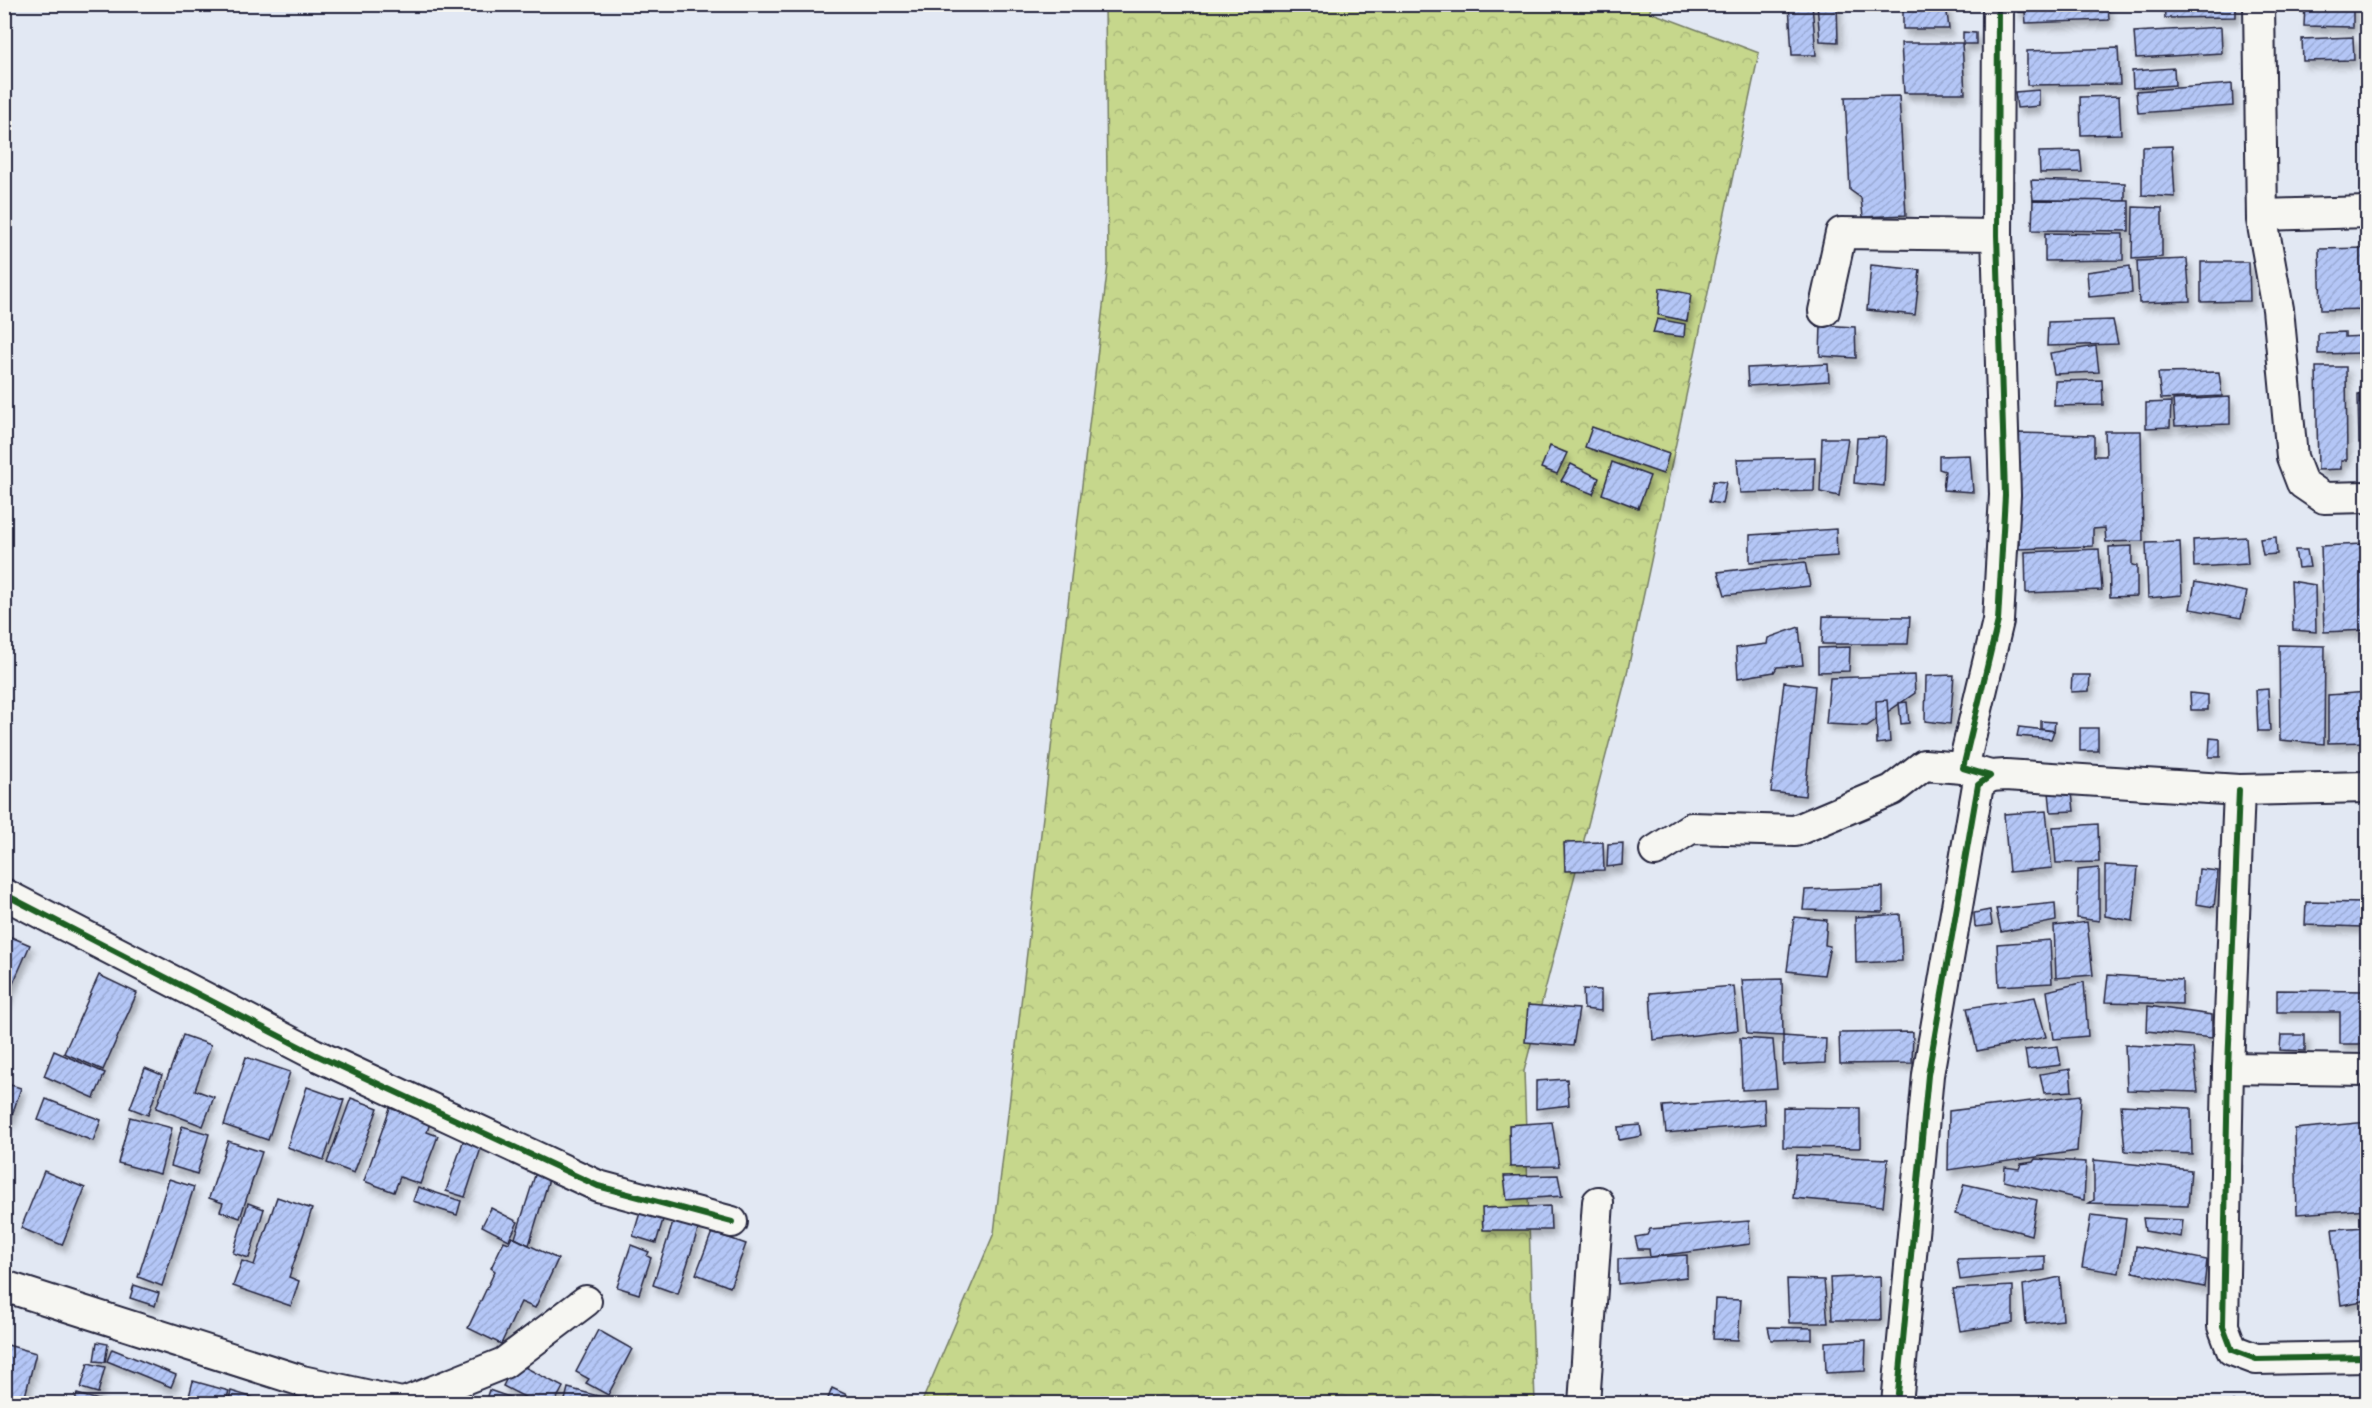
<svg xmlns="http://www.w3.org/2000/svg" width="2372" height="1408" viewBox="0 0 2372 1408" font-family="Itim,sans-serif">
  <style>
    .forest { fill: url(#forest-crowns); stroke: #747c64; stroke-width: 1.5 }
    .building { fill: url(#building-hatch); stroke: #22223b; stroke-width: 1.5; filter: url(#shadow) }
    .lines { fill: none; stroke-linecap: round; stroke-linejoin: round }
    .minor-casing { stroke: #22223b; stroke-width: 34 }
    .minor { stroke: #f6f6f2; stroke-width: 30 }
    .cycleway-casing { stroke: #f6f6f2; stroke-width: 10 }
    .cycleway { stroke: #1b5e20; stroke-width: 6 }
  </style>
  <defs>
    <pattern id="forest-crowns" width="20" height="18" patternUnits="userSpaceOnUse" patternTransform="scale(1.5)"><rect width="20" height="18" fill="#c6d78c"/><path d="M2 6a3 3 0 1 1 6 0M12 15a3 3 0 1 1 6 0" fill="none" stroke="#aab87a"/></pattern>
    <pattern id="building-hatch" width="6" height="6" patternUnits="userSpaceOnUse" patternTransform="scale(1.5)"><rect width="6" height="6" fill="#b4c6f6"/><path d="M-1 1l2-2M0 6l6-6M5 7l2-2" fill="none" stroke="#9aaad4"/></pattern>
    <filter id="shadow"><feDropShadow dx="3.5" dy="6" stdDeviation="3" flood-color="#0004"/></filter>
  </defs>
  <rect width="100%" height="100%" fill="#e2e8f3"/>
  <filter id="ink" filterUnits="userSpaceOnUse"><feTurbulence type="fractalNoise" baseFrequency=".0167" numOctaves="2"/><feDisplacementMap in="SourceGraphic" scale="12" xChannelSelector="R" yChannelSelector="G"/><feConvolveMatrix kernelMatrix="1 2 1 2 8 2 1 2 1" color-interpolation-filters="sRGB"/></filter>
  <g filter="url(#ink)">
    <!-- forest -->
    <polygon class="forest" points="1105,5 1651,5 1650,12 1759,53 1626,678 1524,1071 1535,1403 921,1404 994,1233 1108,264"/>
    <!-- building -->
    <g class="building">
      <polygon points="1789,4 1812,4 1816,55 1792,55"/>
      <polygon points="1817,4 1837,4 1838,42 1820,41"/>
      <polygon points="1903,4 1946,4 1949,29 1903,29"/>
      <polygon points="2018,4 2108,4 2109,20 2026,23 2025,12 2018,12"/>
      <polygon points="2164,4 2236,4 2236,17 2165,18"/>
      <polygon points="2305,4 2353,4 2353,27 2304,26"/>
      <polygon points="2221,27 2222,53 2136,58 2134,32"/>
      <polygon points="1963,32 1976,33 1976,44 1963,44"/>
      <polygon points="2353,37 2354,60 2303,61 2302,39"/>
      <polygon points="2365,38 2368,38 2368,59 2366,59"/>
      <polygon points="1901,43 1962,43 1965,93 1904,93"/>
      <polygon points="2118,48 2120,84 2027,85 2027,51"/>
      <polygon points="2174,68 2175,85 2133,88 2132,71"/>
      <polygon points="2232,84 2233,106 2138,113 2136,91"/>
      <polygon points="2039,90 2039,106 2017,108 2015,92"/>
      <polygon points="1899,96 1906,215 1863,217 1861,198 1850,190 1845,97"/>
      <polygon points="2119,96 2121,134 2081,135 2080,97"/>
      <polygon points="2172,146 2175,197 2142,195 2142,147"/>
      <polygon points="2080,151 2082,172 2040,173 2039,152"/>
      <polygon points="2031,180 2125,183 2125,201 2033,200"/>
      <polygon points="2033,200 2129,201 2129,231 2032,230"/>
      <polygon points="2133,207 2162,208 2162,257 2132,259"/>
      <polygon points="2045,233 2123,234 2123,260 2045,261"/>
      <polygon points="2368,248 2368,309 2321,310 2319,249"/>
      <polygon points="2187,259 2190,301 2139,303 2137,261"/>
      <polygon points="2201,262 2249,262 2250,301 2201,302"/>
      <polygon points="1871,265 1920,270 1915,315 1867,310"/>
      <polygon points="2130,266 2132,293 2089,297 2087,272"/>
      <polygon points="1660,288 1691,294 1687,321 1658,315"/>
      <polygon points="1657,319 1685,324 1684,337 1653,333"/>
      <polygon points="2113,320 2118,344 2047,346 2048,322"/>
      <polygon points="1821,325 1855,327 1856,358 1820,356"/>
      <polygon points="2345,332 2345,337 2363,336 2364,353 2318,354 2318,333"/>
      <polygon points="2096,346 2099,372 2054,374 2050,353"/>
      <polygon points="1828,364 1829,381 1748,386 1747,368"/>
      <polygon points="2316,367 2346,367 2347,460 2341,460 2341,469 2318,470"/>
      <polygon points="2219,372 2222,396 2161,399 2158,373"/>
      <polygon points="2102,380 2103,405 2054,406 2055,381"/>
      <polygon points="2358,394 2368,394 2368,442 2359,443"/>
      <polygon points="2230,397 2230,424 2175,426 2173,400"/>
      <polygon points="2171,402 2170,427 2146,428 2146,403"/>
      <polygon points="1592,427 1669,454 1663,474 1585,447"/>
      <polygon points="2105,431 2141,431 2143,541 2106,542 2105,528 2093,529 2093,546 2019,549 2019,433 2094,435 2094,456 2106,456"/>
      <polygon points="1886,437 1884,486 1854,483 1857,438"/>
      <polygon points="1822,438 1848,438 1839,496 1820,492"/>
      <polygon points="1550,446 1567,453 1557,474 1541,468"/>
      <polygon points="1970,455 1973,492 1943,490 1945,471 1939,469 1939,456"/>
      <polygon points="1815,457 1814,491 1740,493 1737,459"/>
      <polygon points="1612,462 1650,476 1638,508 1602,494"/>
      <polygon points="1571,464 1599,478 1593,494 1561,481"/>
      <polygon points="1713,481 1726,482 1722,504 1709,502"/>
      <polygon points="1836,529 1837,556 1750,562 1750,535"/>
      <polygon points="2246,537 2248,564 2194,567 2193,540"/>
      <polygon points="2276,537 2277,554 2263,555 2260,539"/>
      <polygon points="2180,542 2182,595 2148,598 2146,543"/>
      <polygon points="2363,544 2367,630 2324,632 2321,546"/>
      <polygon points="2132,546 2132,565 2137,566 2137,596 2110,597 2109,547"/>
      <polygon points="2099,549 2102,590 2026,593 2025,552"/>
      <polygon points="2295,550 2307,550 2310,567 2298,568"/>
      <polygon points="1805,562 1810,586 1725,595 1718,572"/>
      <polygon points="2291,581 2315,585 2316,632 2293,630"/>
      <polygon points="2195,582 2247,592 2241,618 2190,609"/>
      <polygon points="1823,616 1910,617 1908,644 1822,644"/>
      <polygon points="1799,627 1803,665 1777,667 1774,672 1738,678 1736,648 1767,644 1768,638"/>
      <polygon points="2279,645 2325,646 2324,744 2280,740"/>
      <polygon points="1850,647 1849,671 1818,672 1818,648"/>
      <polygon points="1914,675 1915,693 1867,726 1826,724 1830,678"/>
      <polygon points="1954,675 1950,724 1925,721 1926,676"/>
      <polygon points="2072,675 2090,675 2089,691 2071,692"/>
      <polygon points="1784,682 1815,686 1805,796 1771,792"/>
      <polygon points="2268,689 2270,731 2258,731 2256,690"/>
      <polygon points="2368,692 2368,742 2328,743 2328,695"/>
      <polygon points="2190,693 2208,695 2208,710 2191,710"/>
      <polygon points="1887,700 1890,742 1877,744 1876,701"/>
      <polygon points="1907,702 1909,723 1901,724 1899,703"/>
      <polygon points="2041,721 2055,722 2054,731 2041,729"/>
      <polygon points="2019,727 2054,731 2051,739 2017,736"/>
      <rect x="2080" y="728" width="18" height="23"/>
      <polygon points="2210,738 2220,739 2220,757 2209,757"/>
      <polygon points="2049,792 2072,792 2074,811 2051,812"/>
      <polygon points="2046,811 2052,868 2009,872 2004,814"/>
      <polygon points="2098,824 2099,862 2056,863 2053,827"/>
      <polygon points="1603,842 1604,870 1565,871 1564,843"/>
      <polygon points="1623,843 1622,865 1607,867 1608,844"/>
      <polygon points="2105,865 2138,867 2133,921 2105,916"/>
      <polygon points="2099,868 2099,921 2077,918 2078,870"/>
      <polygon points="2199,869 2218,871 2214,907 2196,904"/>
      <polygon points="1883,887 1883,912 1803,910 1805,890"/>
      <polygon points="2306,902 2366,903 2362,927 2305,925"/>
      <polygon points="2055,903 2056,921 2001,932 1996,909"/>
      <polygon points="1990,910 1992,925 1975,927 1974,913"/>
      <polygon points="1900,914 1902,961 1856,963 1855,917"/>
      <polygon points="1794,917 1827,920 1825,945 1830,946 1824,975 1787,971"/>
      <polygon points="2087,922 2093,975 2056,978 2054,926"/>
      <polygon points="4,934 30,945 4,1004"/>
      <polygon points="2050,940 2052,983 1999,986 1997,944"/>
      <polygon points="99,975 137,993 103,1070 64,1053"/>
      <polygon points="2108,975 2182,980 2182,1004 2105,1002"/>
      <polygon points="1782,979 1783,1036 1747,1034 1742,980"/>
      <polygon points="2084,982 2088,1036 2054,1039 2047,991"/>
      <polygon points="1734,986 1738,1030 1653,1040 1650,993"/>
      <polygon points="1583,989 1601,990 1601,1011 1584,1009"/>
      <polygon points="2277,990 2368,991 2368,1044 2340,1044 2340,1012 2277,1012"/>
      <polygon points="2035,997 2046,1037 1977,1051 1967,1008"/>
      <polygon points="1528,1005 1579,1009 1573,1046 1525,1042"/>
      <polygon points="2148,1006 2212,1015 2212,1038 2147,1031"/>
      <polygon points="1913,1032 1912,1063 1840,1064 1839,1033"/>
      <polygon points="183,1035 211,1045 195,1090 214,1097 203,1126 156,1108"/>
      <polygon points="2281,1035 2305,1035 2305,1051 2280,1050"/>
      <polygon points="1783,1036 1826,1039 1825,1063 1783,1065"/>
      <polygon points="1740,1038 1773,1040 1777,1088 1742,1090"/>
      <polygon points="2125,1045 2193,1048 2198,1092 2127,1090"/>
      <polygon points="2058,1046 2061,1065 2028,1069 2025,1050"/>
      <polygon points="54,1051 105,1073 94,1098 44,1076"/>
      <polygon points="246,1057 290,1072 268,1140 224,1125"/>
      <polygon points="145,1068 162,1075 148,1115 130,1108"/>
      <polygon points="2070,1069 2072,1091 2044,1093 2040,1074"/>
      <polygon points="1567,1079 1569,1105 1536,1109 1536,1081"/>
      <polygon points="4,1083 21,1088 10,1121 4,1119"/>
      <polygon points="307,1087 344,1100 324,1160 287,1147"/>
      <polygon points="2081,1095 2077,1151 1948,1170 1949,1111"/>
      <polygon points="351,1098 378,1108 354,1173 327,1163"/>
      <polygon points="46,1099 101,1120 93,1141 38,1120"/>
      <polygon points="1764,1099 1765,1124 1666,1133 1663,1106"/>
      <polygon points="2121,1105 2191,1108 2192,1154 2125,1151"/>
      <polygon points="1783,1107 1860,1108 1860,1148 1783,1147"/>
      <polygon points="390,1108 430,1123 427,1132 438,1136 420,1184 400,1177 394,1192 364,1181"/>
      <polygon points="130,1117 172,1128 160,1174 118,1163"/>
      <polygon points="1552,1122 1559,1166 1510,1167 1509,1125"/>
      <polygon points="2368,1122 2368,1209 2297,1214 2295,1129"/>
      <polygon points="1640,1125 1642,1136 1619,1140 1618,1127"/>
      <polygon points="182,1126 209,1134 197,1174 171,1166"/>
      <polygon points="465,1136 483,1142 465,1197 446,1191"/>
      <polygon points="228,1141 262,1152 240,1218 220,1211 223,1203 209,1198"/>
      <polygon points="1797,1155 1888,1159 1883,1206 1793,1198"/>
      <polygon points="2035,1159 2086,1162 2084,1200 2004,1181 2005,1167 2019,1169 2021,1164 2033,1162"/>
      <polygon points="2094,1160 2191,1170 2188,1206 2089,1203 2094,1200"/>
      <polygon points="44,1171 85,1188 62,1245 21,1228"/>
      <polygon points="536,1172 549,1179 529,1245 515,1238"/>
      <polygon points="1558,1175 1562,1196 1507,1200 1504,1176"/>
      <polygon points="169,1179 194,1187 162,1286 138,1277"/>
      <polygon points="1964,1184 2037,1200 2031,1235 1955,1214"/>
      <polygon points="418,1187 461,1201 457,1215 413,1201"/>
      <polygon points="277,1197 312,1209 289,1277 299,1281 291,1306 233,1286 242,1261 254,1265"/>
      <polygon points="248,1203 264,1209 249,1258 233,1253"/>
      <polygon points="642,1206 665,1213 656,1243 633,1236"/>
      <polygon points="1550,1206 1551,1230 1483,1230 1482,1208"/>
      <polygon points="491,1208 518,1222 509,1240 482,1226"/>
      <polygon points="676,1213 701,1220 678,1294 653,1285"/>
      <polygon points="2091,1215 2126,1219 2119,1273 2082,1267"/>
      <polygon points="2143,1218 2183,1220 2181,1237 2145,1231"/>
      <polygon points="1749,1221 1750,1244 1650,1257 1649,1249 1638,1249 1635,1237 1647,1235 1650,1229"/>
      <polygon points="2368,1227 2368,1300 2341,1305 2332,1229"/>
      <polygon points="712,1232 746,1244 730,1287 696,1274"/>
      <polygon points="512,1237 558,1259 535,1308 521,1302 501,1344 468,1328 495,1271 491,1268 504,1241 509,1243"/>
      <polygon points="631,1245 649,1252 647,1256 651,1258 639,1294 617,1287"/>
      <polygon points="2136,1246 2207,1260 2204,1287 2133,1272"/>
      <polygon points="1687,1255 1687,1277 1618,1284 1618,1259"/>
      <polygon points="2045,1256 2045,1270 1960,1280 1957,1259"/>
      <polygon points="1880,1276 1881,1320 1832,1320 1830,1278"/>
      <polygon points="2060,1277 2063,1320 2026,1324 2023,1285"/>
      <polygon points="1787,1279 1824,1280 1828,1323 1789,1323"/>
      <polygon points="134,1285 159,1293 155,1306 130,1298"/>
      <polygon points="2013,1286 2013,1323 1960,1331 1953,1289"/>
      <polygon points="1715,1299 1741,1300 1738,1340 1713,1339"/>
      <polygon points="1768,1327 1812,1328 1812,1339 1771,1340"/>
      <polygon points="598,1330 632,1349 608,1395 586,1383 589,1379 576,1372"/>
      <polygon points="1866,1340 1865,1371 1826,1373 1825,1342"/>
      <polygon points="97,1342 108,1344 105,1362 94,1361"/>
      <polygon points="4,1344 36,1353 23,1404 4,1404"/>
      <polygon points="112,1349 176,1375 171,1387 107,1361"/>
      <polygon points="515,1362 563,1387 554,1404 538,1404 503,1386"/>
      <polygon points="88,1363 105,1367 98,1393 81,1388"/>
      <polygon points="193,1381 229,1391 225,1404 187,1404"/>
      <polygon points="568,1388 613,1400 612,1404 564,1404"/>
      <polygon points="832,1388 847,1395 844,1404 826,1404"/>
      <polygon points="489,1390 523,1402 522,1404 485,1402"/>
      <polygon points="231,1391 264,1401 263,1404 228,1404"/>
      <polygon points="77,1394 99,1400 98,1404 74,1404"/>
      <rect x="2228" y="1402" width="42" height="2"/>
    </g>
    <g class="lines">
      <defs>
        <g id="minor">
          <polyline points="2259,4 2262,220 2278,309 2292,457 2302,483 2324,498 2368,497"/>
          <polyline points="2263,215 2368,212"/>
          <polyline points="1824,311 1841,233 1997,235"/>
          <polyline points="1990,776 2006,775 2239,790 2368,787"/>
          <polyline points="2239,790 2228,1068 2223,1326 2232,1350 2256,1359 2368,1357"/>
          <polyline points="1655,851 1691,828 1795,831 1892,790 1924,765 1963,768"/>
          <polyline points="4,894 314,1054 598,1186 732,1222"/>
          <polyline points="2228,1068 2368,1070"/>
          <polyline points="4,1286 302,1381 406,1404"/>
          <polyline points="404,1403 504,1363 586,1301"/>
          <polyline points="1584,1404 1598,1202"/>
          <polyline points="1897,1404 1928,1075 1978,785 1990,776 1963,768 1998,621 2005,495 1997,235 1998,4"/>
        </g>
      </defs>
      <!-- minor casing -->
      <use href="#minor" class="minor-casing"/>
      <!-- minor -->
      <use href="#minor" class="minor"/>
      <defs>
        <g id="cycleway">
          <polyline points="2239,790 2228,1068 2223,1326 2232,1350 2256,1359 2368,1357"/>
          <polyline points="4,894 314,1054 598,1186 732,1222"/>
          <polyline points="1897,1404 1928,1075 1978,785 1990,776 1963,768 1998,621 2005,495 1997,235 1998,4"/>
        </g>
      </defs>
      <!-- cycleway casing -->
      <use href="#cycleway" class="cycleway-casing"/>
      <!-- cycleway -->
      <use href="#cycleway" class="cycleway"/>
    </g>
  </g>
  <!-- margin -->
  <rect width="2372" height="1408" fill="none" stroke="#f6f6f2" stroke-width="24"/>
  <rect x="12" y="12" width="2348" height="1384" fill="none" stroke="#22223b" stroke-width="2" filter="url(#ink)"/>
</svg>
